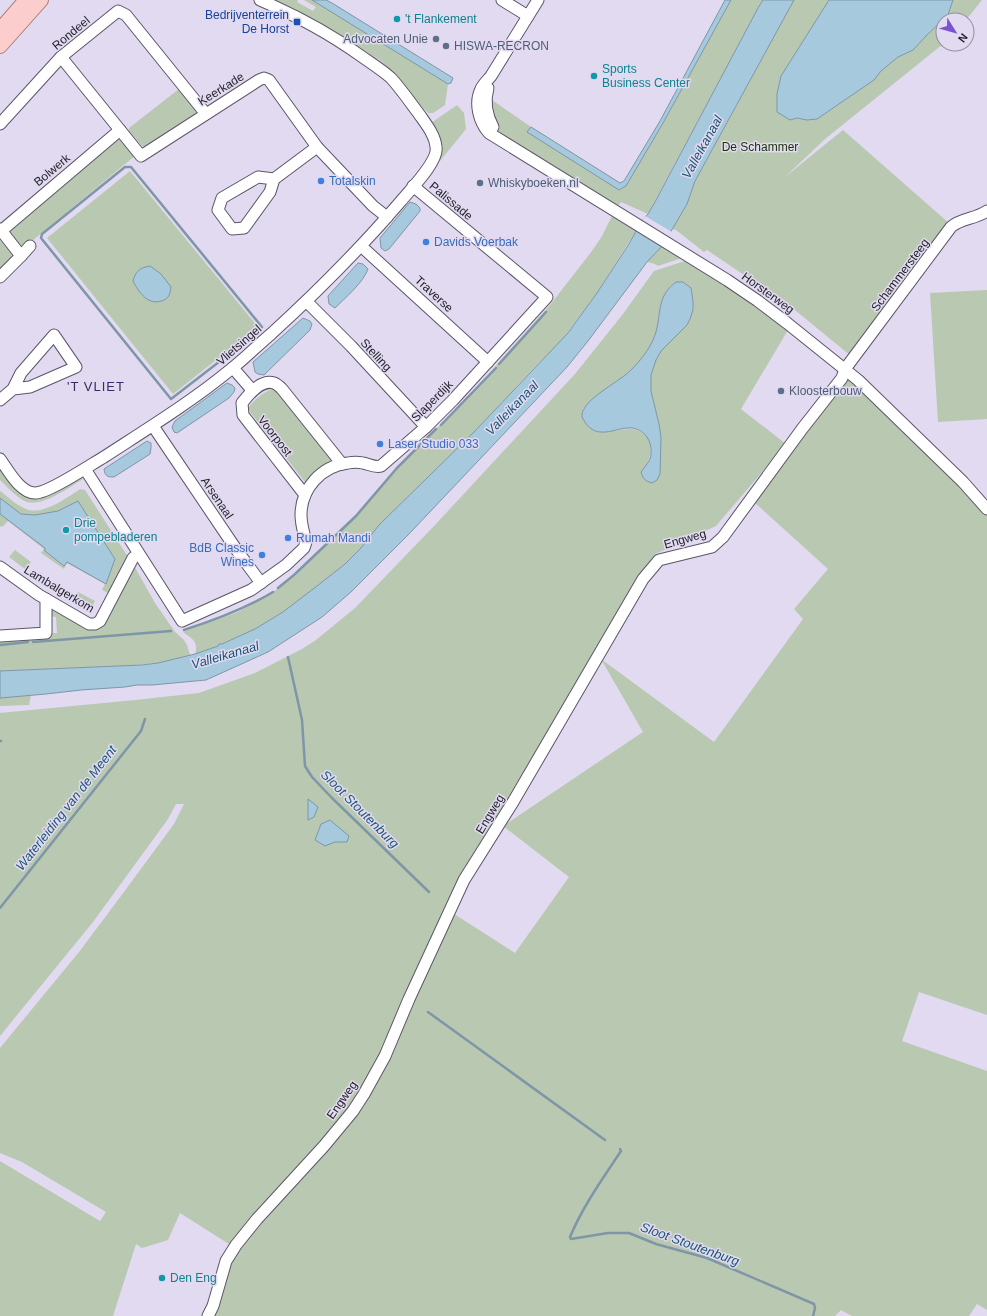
<svg xmlns="http://www.w3.org/2000/svg" width="987" height="1316" viewBox="0 0 987 1316" font-family="Helvetica,sans-serif">
  <style>
    .green { fill: #b9c8b1; fill-rule: evenodd }
    .water { fill: #a6c9de; stroke: #7e96a7 }
    .pier { fill: #e1daf0 }
    .lines { fill: none; stroke-linecap: round; stroke-linejoin: round }
    .stream { stroke: #7e96a7; stroke-width: 2.5 }
    .minor-casing { stroke: #5c5568; stroke-width: 13 }
    .major-casing { stroke: #ad7c7d; stroke-width: 16 }
    .minor { stroke: #fff; stroke-width: 11 }
    .major { stroke: #fbcecd; stroke-width: 14 }
    .culture-dot { fill: #0f9aa8; stroke: #e1daf0; stroke-width: 1.5 }
    .transit-dot { fill: #1a4fb4; stroke: #e1daf0; stroke-width: 1.5 }
    .service-dot { fill: #5c6f8a; stroke: #e1daf0; stroke-width: 1.5 }
    .shop-dot { fill: #3f7fe0; stroke: #e1daf0; stroke-width: 1.5 }
    .labels { text-anchor: middle; dominant-baseline: central; stroke-width: 3; stroke-linejoin: round; paint-order: stroke }
    .transit-label { font-size: 12px; fill: #164399; stroke: #e1daf0; text-anchor: end }
    .culture-label { font-size: 12px; fill: #0d838f; stroke: #e1daf0; text-anchor: start }
    .street-label { font-size: 12px; fill: #211e26; stroke: #e1daf0 }
    .service-label { font-size: 12px; fill: #4e5e75; stroke: #e1daf0; text-anchor: start }
    .park-label { font-size: 12px; fill: #183203; stroke: #e1daf0 }
    .shop-label { font-size: 12px; fill: #366cbe; stroke: #e1daf0; text-anchor: start }
    .water-label { font-size: 13px; font-style: italic; fill: #1b5675; stroke: #e1daf0 }
    .neighbourhood-label { font-size: 13px; letter-spacing: 1px; fill: #3a2964; stroke: #e1daf0 }
  </style>
  <rect width="100%" height="100%" fill="#e1daf0"/>
  <!-- green -->
  <g class="green">
    <polygon points="275,0 298,0 297,2 313,11 316,7 304,0 312,0 322,5 448,84 445,105 433,113 428,113 420,105 392,71 380,60 302,13"/>
    <polygon points="731,0 763,0 758,8 648,214 621,202 616,208 518,146 499,132 490,117 489,98 531,127 528,132 620,190 626,186 663,123"/>
    <polygon points="794,0 829,0 781,76 777,94 777,112 790,120 797,118 807,120 817,119 874,80 881,71 898,57 913,50 926,36 948,15 953,0 982,0 966,20 943,20 943,44 825,139 785,177 843,130 950,224 851,356 790,306 707,250 704,252 676,230 672,229 689,198 695,181"/>
    <polygon points="179,89 195,109 196,113 145,146 142,146 129,131 129,128"/>
    <polygon points="457,105 464,113 466,129 440,161 441,148 431,123"/>
    <polygon points="118,138 120,138 136,155 21,250 8,235 9,228"/>
    <polygon points="130,171 258,327 173,394 47,238"/>
    <path d="M612 216 636 231 597 293 562 340 533 369 475 431 379 525 361 548 345 564 317 586 283 612 255 629 222 644H219L218 646 195 654C199 641 192 639 183 632L238 612 269 595 295 576 337 535 370 500 388 479 477 387 550 305 592 251 602 236Z"/>
    <polygon points="0,240 11,254 12,256 0,269"/>
    <polygon points="663,245 682,258 658,266 655,264 647,262"/>
    <path d="M688 260 788 330 741 409 786 444 716 526 655 554 480 854 389 1038 354 1105 232 1246 180 1213 168 1240 142 1248 136 1244 113 1316H0V1161L100 1221 106 1212 22 1162 0 1153V1048L79 952 118 900 174 824 184 804H176L168 819 93 922 0 1036V713L135 700 199 693 255 673 302 649 316 640 355 608 435 525 575 374 623 314 654 271ZM676 282H683L693 301V310L687 325 661 351 656 360 651 375V391L659 424 660 474 642 472C648 463 652 455 650 443 650 440 648 438 646 436 631 420 611 437 593 430L583 409 589 402 632 370 647 352 654 339 658 328V317L670 286Z"/>
    <polygon points="987,290 987,419 938,422 930,293"/>
    <polygon points="851,380 895,421 987,514 987,1015 919,992 902,1041 987,1071 987,1310 977,1304 969,1316 852,1316 841,1310 835,1316 211,1316 234,1252 351,1117 451,912 515,953 569,877 503,826 643,732 601,659 714,742 803,619 794,609 828,569 753,501 843,381"/>
    <path d="M274 389 277 392 332 460 305 482 250 412 248 408C253 401 265 390 274 389Z"/>
    <path d="M0 468 22 494 81 476 83 479C70 487 42 507 27 502 18 499 7 487 0 480Z"/>
    <path d="M80 489 85 490 128 557 108 593 102 590 105 584 67 563 64 569 41 553 44 549 8 521 2 527 0 526V491C8 497 16 505 26 509 42 516 67 498 80 489Z"/>
    <polygon points="15,550 31,562 25,569 9,557"/>
    <polygon points="133,564 155,603 175,632 184,640 187,645 190,655 158,663 126,666 0,671 0,640 51,637 51,633 57,633 56,617 49,616 51,611 53,609 90,628"/>
    <polygon points="78,592 95,601 91,609 74,600"/>
    <polygon points="31,695 29,705 0,706 0,698"/>
  </g>
  <!-- water -->
  <g class="water">
    <polygon points="312,0 326,0 332,3 453,78 451,83 448,84"/>
    <polygon points="725,0 731,0 663,123 626,186 619,190 527,132 531,127 620,183 624,181 660,121"/>
    <polygon points="763,0 794,0 695,181 687,204 663,245 647,262 588,341 567,367 409,534 351,592 322,617 268,652 206,680 152,685 137,685 125,687 81,690 46,694 0,698 0,671 142,665 158,663 195,654 218,646 219,644 222,644 255,629 283,612 317,586 345,564 361,548 379,525 475,431 568,333 597,293 629,244 642,220 648,214 655,202 758,8"/>
    <polygon points="829,0 953,0 948,15 926,36 913,50 898,57 881,71 874,80 817,119 807,120 797,118 790,120 777,112 777,94 781,76"/>
    <polygon points="410,202 416,204 420,208 420,211 389,249 385,251 381,248 380,238"/>
    <path d="M358 263 363 264 368 269C363 283 345 298 335 308L329 304 328 296Z"/>
    <path d="M150 266 161 274 171 287C170 293 170 297 164 300 149 307 139 293 133 281 136 271 139 268 150 266Z"/>
    <path d="M676 282H683L691 288 693 301V310L690 319 687 325 661 351 656 360 651 375V391L659 424 661 437 660 474 657 480 652 483C645 481 643 479 641 472 644 468 648 463 650 459 654 445 647 430 632 428 621 427 611 433 601 432 592 432 586 425 582 417 582 415 582 411 584 409 590 396 620 381 631 370 640 361 648 351 653 340 663 318 654 298 676 282Z"/>
    <polygon points="303,318 310,321 312,324 310,330 264,375 258,374 255,372 253,362"/>
    <polygon points="227,383 232,385 235,388 234,392 229,398 177,433 174,432 172,427 175,421"/>
    <path d="M147 441 151 443V448L150 454 114 477C107 477 105 476 104 469Z"/>
    <polygon points="0,498 21,514 35,515 58,511 78,501 115,559 106,584 67,562 64,566 45,551 45,548 0,514"/>
    <polygon points="308,799 318,807 314,817 308,820"/>
    <polygon points="330,820 349,836 347,842 335,842 325,846 315,840 321,824"/>
  </g>
  <!-- pier -->
  <polygon class="pier" points="645,216 672,232 669,237 642,220"/>
  <g class="lines">
    <!-- stream -->
    <g class="stream">
      <polygon points="125,167 131,167 262,327 237,348 171,399 41,238 42,234"/>
      <polyline points="499,364 546,312"/>
      <polyline points="441,425 496,368"/>
      <polyline points="278,588 294,575 356,516 397,468 436,429"/>
      <path d="M184 630C215 620 245 609 273 592"/>
      <polyline points="33,642 171,631"/>
      <polyline points="0,645 28,642"/>
      <polyline points="288,657 302,720 305,766 312,777 332,798 429,892"/>
      <polyline points="0,741 1,741"/>
      <polyline points="0,908 141,731 145,719"/>
      <polyline points="428,1012 605,1140"/>
      <path d="M620 1149 621 1151C603 1178 583 1206 570 1237L571 1239 608 1233H629L656 1244 707 1258 814 1304 815 1308 813 1316"/>
    </g>
    <defs>
      <g id="minor">
        <polyline points="502,0 528,16"/>
        <path d="M538 0 491 76C488 80 483 84 481 89 474 103 479 122 489 133L727 280 758 301 787 323 858 380 963 482 987 509"/>
        <polyline points="61,57 141,156 259,80 264,78 269,80 317,147 373,206 387,217"/>
        <path d="M488 88C484 102 486 114 493 127"/>
        <polyline points="0,124 61,57 118,11 126,15 206,114"/>
        <polyline points="274,179 258,177 222,198 218,210 232,229 244,228 270,192 274,179 317,147"/>
        <polyline points="0,229 21,256 0,277"/>
        <polyline points="1,231 120,130"/>
        <polyline points="361,246 488,362"/>
        <polyline points="21,256 30,246"/>
        <polyline points="307,302 351,346 426,427"/>
        <polyline points="233,368 252,390"/>
        <polyline points="0,400 13,389 21,373 54,335 76,367 30,387 13,389"/>
        <polyline points="153,426 238,552 261,583"/>
        <path d="M0 459C8 470 20 493 35 493 49 493 90 465 104 457 147 429 191 402 230 370 244 359 257 346 271 334 317 292 360 249 401 201 410 190 439 161 436 147 435 135 426 124 419 114 410 102 401 89 391 78 382 70 371 63 361 56 329 33 295 15 260 0"/>
        <path d="M85 469 182 621 251 590 286 565 304 548 306 542C304 533 301 525 301 515 301 489 321 466 348 463 353 462 358 462 363 463 369 464 375 468 381 466L426 427 453 400 547 297 413 186"/>
        <path d="M305 495 243 415 242 403C249 394 261 379 274 383 277 384 280 387 282 389L342 464"/>
        <polyline points="0,567 39,595 89,624 95,624 100,621 133,558 138,554"/>
        <polyline points="0,636 46,633 46,599"/>
        <path d="M208 1316 213 1306 226 1261 236 1245 257 1219 324 1146 353 1111 364 1094 385 1056 409 999 464 880 513 802 643 579 659 560 712 547 723 537 802 429 842 378 845 369 951 227C961 218 976 219 987 211"/>
      </g>
      <g id="major">
        <polyline points="0,30 26,0"/>
        <polyline points="0,46 41,0"/>
      </g>
    </defs>
    <!-- minor casing -->
    <use href="#minor" class="minor-casing"/>
    <!-- major casing -->
    <use href="#major" class="major-casing"/>
    <!-- minor -->
    <use href="#minor" class="minor"/>
    <!-- major -->
    <use href="#major" class="major"/>
  </g>
  <!-- markers -->
  <g class="culture-dot">
    <circle cx="397" cy="19" r="4"/>
    <circle cx="594" cy="76" r="4"/>
    <circle cx="66" cy="530" r="4"/>
    <circle cx="162" cy="1278" r="4"/>
  </g>
  <rect class="transit-dot" x="293" y="18" width="8" height="8" rx="2"/>
  <g class="service-dot">
    <circle cx="436" cy="39" r="4"/>
    <circle cx="446" cy="46" r="4"/>
    <circle cx="480" cy="183" r="4"/>
    <circle cx="781" cy="391" r="4"/>
  </g>
  <g class="shop-dot">
    <circle cx="321" cy="181" r="4"/>
    <circle cx="426" cy="242" r="4"/>
    <circle cx="380" cy="444" r="4"/>
    <circle cx="288" cy="538" r="4"/>
    <circle cx="262" cy="555" r="4"/>
  </g>
  <g class="labels">
    <!-- transit labels -->
    <g class="transit-label">
      <text x="289" y="15">Bedrijventerrein<tspan x="289" dy="14">De Horst</tspan></text>
    </g>
    <!-- culture labels -->
    <g class="culture-label">
      <text x="405" y="19">'t Flankement</text>
      <text x="602" y="69">Sports<tspan x="602" dy="14">Business Center</tspan></text>
      <text x="74" y="523">Drie<tspan x="74" dy="14">pompebladeren</tspan></text>
      <text x="170" y="1278">Den Eng</text>
    </g>
    <!-- street labels -->
    <g class="street-label">
      <text transform="translate(71 33) rotate(-40)">Rondeel</text>
      <text transform="translate(221 89) rotate(-32)">Keerkade</text>
      <text transform="translate(52 170) rotate(-40)">Bolwerk</text>
      <text transform="translate(451 201) rotate(40)">Palissade</text>
      <text transform="translate(900 275) rotate(-53)">Schammersteeg</text>
      <text transform="translate(768 293) rotate(36)">Horsterweg</text>
      <text transform="translate(434 294) rotate(43)">Traverse</text>
      <text transform="translate(239 345) rotate(-41)">Vlietsingel</text>
      <text transform="translate(376 355) rotate(47)">Stelling</text>
      <text transform="translate(432 401) rotate(-45)">Slaperdijk</text>
      <text transform="translate(275 436) rotate(52)">Voorpost</text>
      <text transform="translate(217 498) rotate(56)">Arsenaal</text>
      <text transform="translate(685 539) rotate(-16)">Engweg</text>
      <text transform="translate(59 589) rotate(31)">Lambalgerkom</text>
      <text transform="translate(490 814) rotate(-59)">Engweg</text>
      <text transform="translate(342 1100) rotate(-55)">Engweg</text>
    </g>
    <!-- service labels -->
    <g class="service-label">
      <text x="428" y="39" text-anchor="end">Advocaten Unie</text>
      <text x="454" y="46">HISWA-RECRON</text>
      <text x="488" y="183">Whiskyboeken.nl</text>
      <text x="789" y="391">Kloosterbouw</text>
    </g>
    <!-- park labels -->
    <g class="park-label">
      <text x="760" y="147">De Schammer</text>
    </g>
    <!-- shop labels -->
    <g class="shop-label">
      <text x="329" y="181">Totalskin</text>
      <text x="434" y="242">Davids Voerbak</text>
      <text x="388" y="444">Laser Studio 033</text>
      <text x="296" y="538">Rumah Mandi</text>
      <text x="254" y="548" text-anchor="end">BdB Classic<tspan x="254" dy="14">Wines</tspan></text>
    </g>
    <!-- water labels -->
    <g class="water-label">
      <text transform="translate(702 147) rotate(-61)">Valleikanaal</text>
      <text transform="translate(512 408) rotate(-46)">Valleikanaal</text>
      <text transform="translate(225 655) rotate(-16)">Valleikanaal</text>
      <text transform="translate(66 808) rotate(-52)">Waterleiding van de Meent</text>
      <text transform="translate(360 809) rotate(45)">Sloot Stoutenburg</text>
      <text transform="translate(690 1244) rotate(20)">Sloot Stoutenburg</text>
    </g>
    <!-- neighbourhood labels -->
    <g class="neighbourhood-label">
      <text x="96" y="386">'T VLIET</text>
    </g>
  </g>
  <!-- north arrow -->
  <g transform="translate(955 32) rotate(127)"><circle r="19" fill="#e1daf0" stroke="#948f9f"/>
  <path d="M0-3L7 15L0 10L-7 15Z" fill="#7954ce"/>
  <text y="-6" font-size="11" font-weight="bold" text-anchor="middle" fill="#211e26">N</text>
  </g>
</svg>
